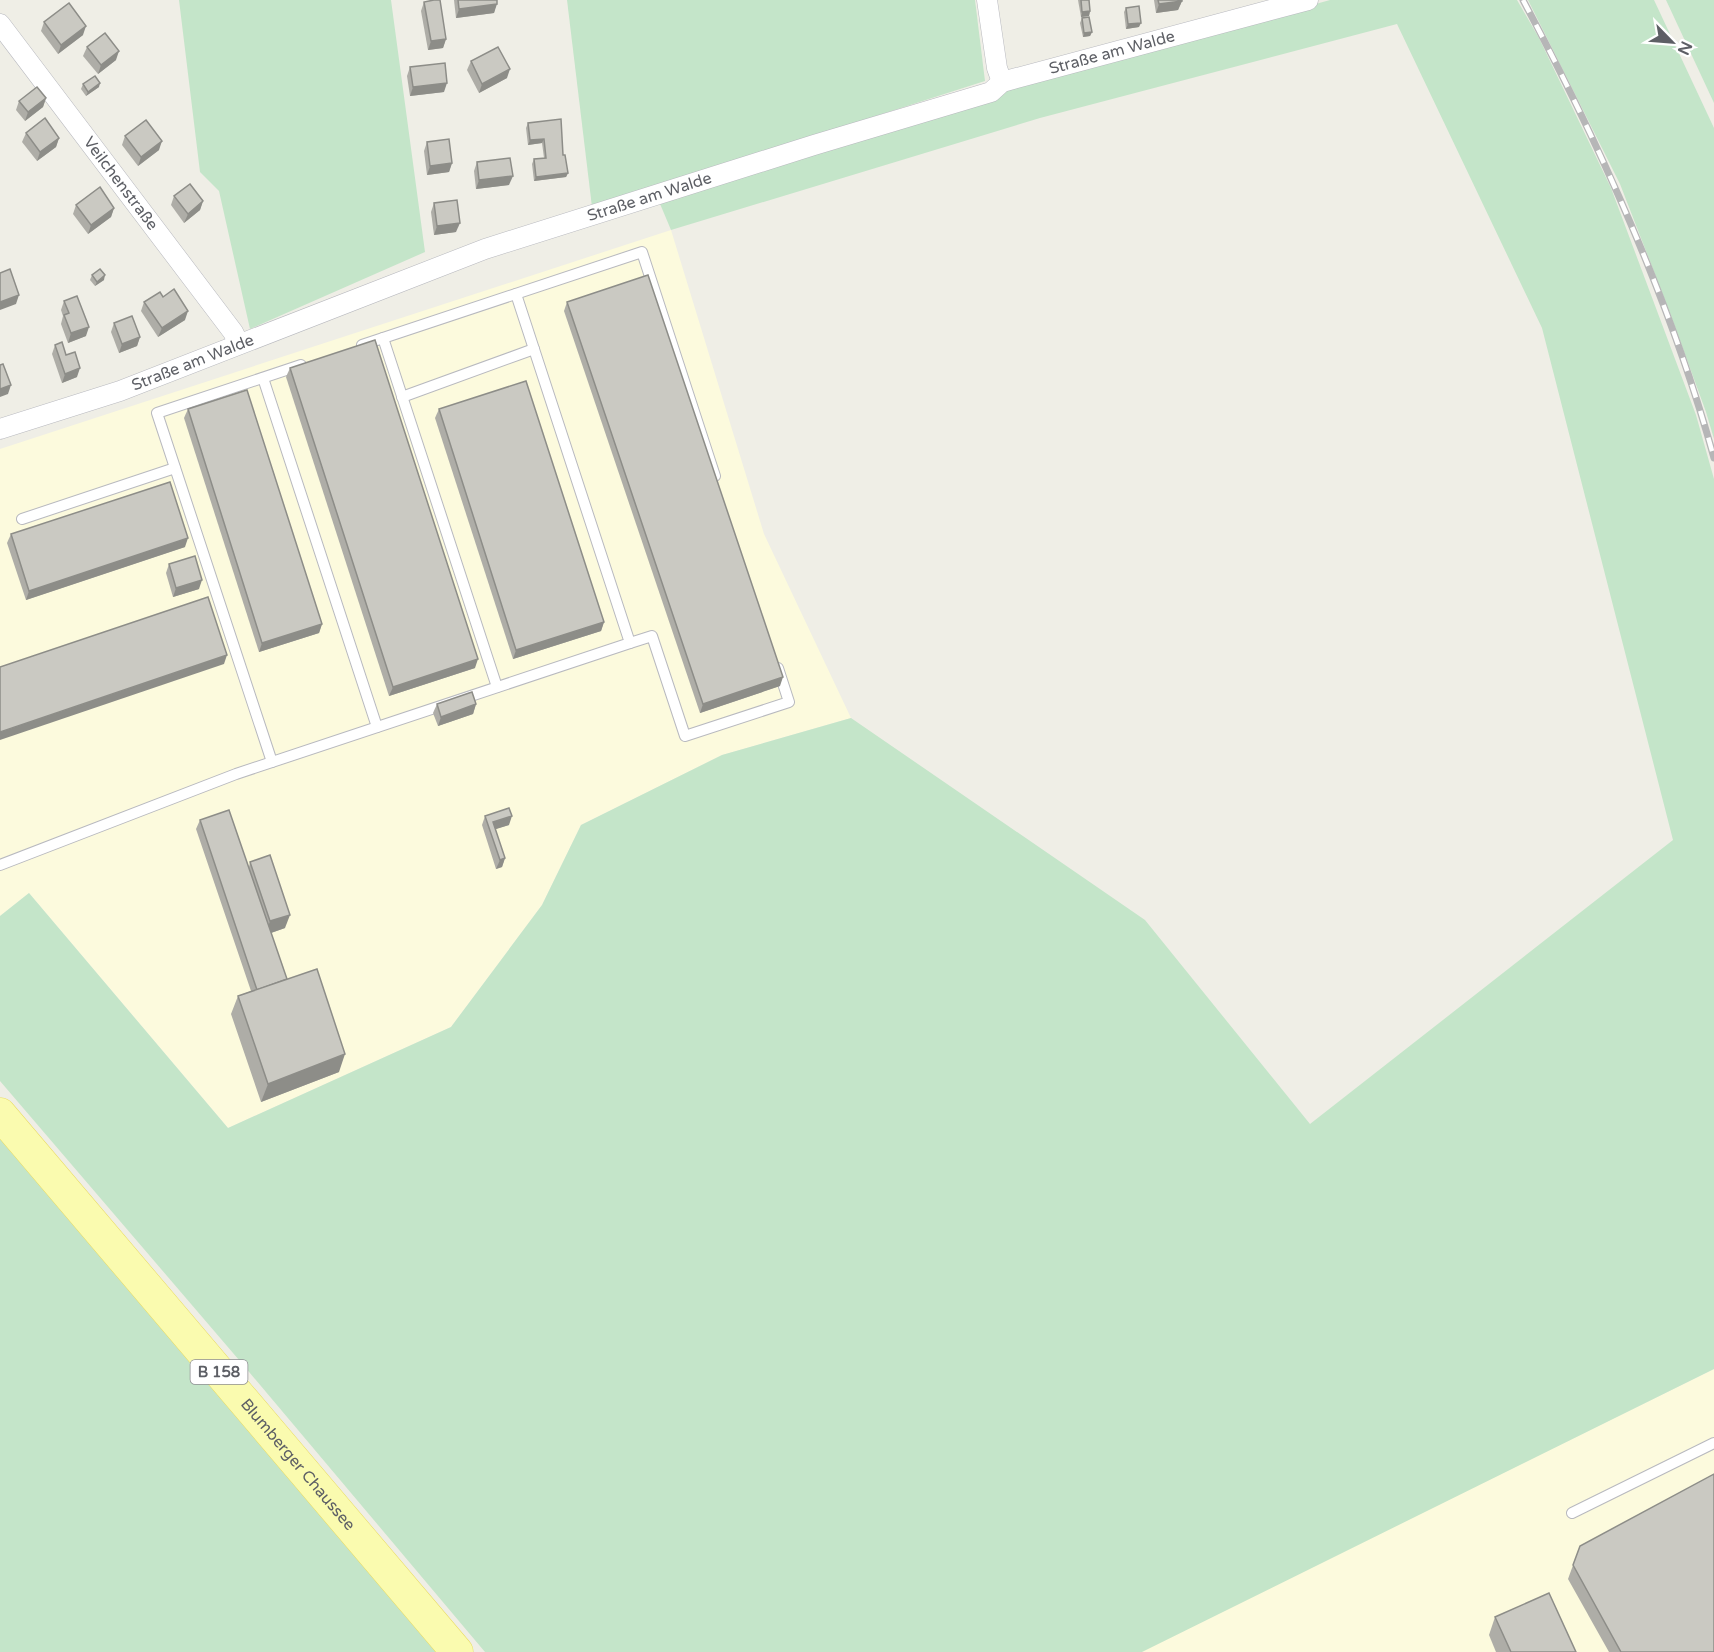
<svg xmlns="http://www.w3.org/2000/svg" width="1714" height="1652" viewBox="0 0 1714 1652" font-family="'Varela Round',sans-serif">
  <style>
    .commercial { fill: #fcfadd }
    .green { fill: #c4e5c9 }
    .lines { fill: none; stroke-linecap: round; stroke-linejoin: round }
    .service-casing { stroke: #b8b9bf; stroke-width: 12 }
    .minor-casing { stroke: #b8b9bf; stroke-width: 21 }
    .primary-casing { stroke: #eadc63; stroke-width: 33 }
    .service { stroke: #fff; stroke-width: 10 }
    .minor { stroke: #fff; stroke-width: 20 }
    .primary { stroke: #fafbaf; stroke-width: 32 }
    .rail-casing { stroke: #b6b6b7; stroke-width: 7 }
    .rail { stroke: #fff; stroke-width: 4.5; stroke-dasharray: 14; stroke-linecap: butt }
    .wall { fill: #aeada7 }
    .shaded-wall { fill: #8d8d88 }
    .building { fill: #cac9c2; stroke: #8d8d88; stroke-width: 1.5 }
    .labels { text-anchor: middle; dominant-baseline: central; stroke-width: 5; stroke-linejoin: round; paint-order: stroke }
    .shield { fill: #fff; stroke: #8e8f93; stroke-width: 1.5 }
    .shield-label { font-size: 15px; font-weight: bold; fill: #5d5f65 }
    .street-label { font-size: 16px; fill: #5d5f65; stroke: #fff }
  </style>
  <rect width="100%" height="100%" fill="#efeee6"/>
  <!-- commercial -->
  <g class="commercial">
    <polygon points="671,230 764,534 851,718 722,755 581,825 542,905 451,1027 228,1128 29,893 0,916 0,449"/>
    <polygon points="1714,1369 1714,1652 1138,1652 1511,1469"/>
  </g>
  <!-- green -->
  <g class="green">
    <polygon points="179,0 391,0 425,252 250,329 219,191 200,172"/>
    <polygon points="567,0 975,0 985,81 592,207"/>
    <polygon points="1330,0 1517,0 1539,38 1611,188 1696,415 1714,479 1714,1369 1142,1652 485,1652 239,1360 0,1081 0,916 29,893 228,1128 451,1027 542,905 581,825 722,755 851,718 1145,920 1310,1124 1673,840 1542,328 1397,24 1040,118 671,230 658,199 993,94"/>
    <polygon points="1528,0 1654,0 1714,128 1714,439 1706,412 1670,313 1620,184"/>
    <polygon points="1666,0 1714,0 1714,103"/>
    <polygon points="0,1126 443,1652 0,1652"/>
  </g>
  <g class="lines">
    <defs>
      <g id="service">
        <polyline points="383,338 497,687"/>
        <polyline points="362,345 642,252 715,476"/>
        <polyline points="263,378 377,727"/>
        <polyline points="402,397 534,349"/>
        <polyline points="22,519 175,468"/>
        <polyline points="630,643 652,636 685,736 789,702 778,668"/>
        <polyline points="272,762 157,413 301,365"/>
        <polyline points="0,865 236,774 630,643 516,294"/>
        <polyline points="1572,1513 1714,1443"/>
      </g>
      <g id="minor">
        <polyline points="987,0 997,68 1002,82"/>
        <path id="s1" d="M0 24 233 332 239 344"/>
        <path id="s2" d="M0 429 120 391 485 249 814 145 991 92 1002 82 1308 0"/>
      </g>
      <g id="primary">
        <path id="s3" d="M0 1114 457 1652"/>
      </g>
    </defs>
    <!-- service casing -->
    <use href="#service" class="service-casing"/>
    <!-- minor casing -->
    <use href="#minor" class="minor-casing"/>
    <!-- primary casing -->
    <use href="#primary" class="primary-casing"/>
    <!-- service -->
    <use href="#service" class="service"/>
    <!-- minor -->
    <use href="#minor" class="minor"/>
    <!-- primary -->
    <use href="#primary" class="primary"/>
    <defs>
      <path id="rail" d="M1523 0C1599 143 1671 302 1714 458"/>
    </defs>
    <!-- rail casing -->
    <use href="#rail" class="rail-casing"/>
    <!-- rail -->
    <use href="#rail" class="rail"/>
  </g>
  <!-- wall -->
  <g class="wall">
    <polygon points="454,0 497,0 494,13 456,18"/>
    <polygon points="1078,0 1089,0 1090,11 1089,16 1081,17"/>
    <polygon points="1154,0 1182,0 1182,1 1178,10 1156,13"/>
    <polygon points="424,2 446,39 443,48 428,50 421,11"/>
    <polygon points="1126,8 1139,27 1126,29 1124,12"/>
    <polygon points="1082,18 1092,32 1090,36 1083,37 1080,23"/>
    <polygon points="44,22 83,35 58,54 41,31"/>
    <polygon points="87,47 116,60 98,74 83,56"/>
    <polygon points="471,61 507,78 479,93 467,70"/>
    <polygon points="410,67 444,92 410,96 407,76"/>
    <polygon points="83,84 99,87 86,96 81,89"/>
    <polygon points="46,98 43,107 25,121 16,110 19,101"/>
    <polygon points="528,123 563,155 568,173 566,177 534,181 532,164 534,159 544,158 542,143 528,145 526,128"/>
    <polygon points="26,133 59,138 56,147 37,161 22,142"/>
    <polygon points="125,136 159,150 138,166 122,145"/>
    <polygon points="427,142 452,163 449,172 427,175 424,151"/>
    <polygon points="477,162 509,185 476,189 474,171"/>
    <polygon points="174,196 203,201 200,210 184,223 171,205"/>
    <polygon points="434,203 456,232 434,235 431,212"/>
    <polygon points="76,205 114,208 111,217 88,234 73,214"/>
    <polygon points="92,275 104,280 95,286 90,280"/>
    <polygon points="163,297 185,320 158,337 141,311 144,302"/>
    <polygon points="64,301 86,336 68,343 61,324 63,316 61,310"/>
    <polygon points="567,302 780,686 700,713 564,311"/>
    <polygon points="114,323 140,337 137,346 119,353 111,332"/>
    <polygon points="55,345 66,355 77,377 62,383 52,354"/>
    <polygon points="290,368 475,668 389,696 286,377"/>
    <polygon points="188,409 322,624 319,633 259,652 184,418"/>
    <polygon points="439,409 604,622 601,631 513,659 435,418"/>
    <polygon points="11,534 185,547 26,600 7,543"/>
    <polygon points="169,564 199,589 173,597 166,573"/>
    <polygon points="437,704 476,704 473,714 438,726 433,713"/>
    <polygon points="485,816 509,825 495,829 505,858 502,867 496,869 482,825"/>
    <polygon points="200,820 249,867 250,862 285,928 271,933 287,979 339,1072 261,1102 231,1014 238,996 251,991 196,829"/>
    <polygon points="1580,1546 1714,1652 1609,1652 1568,1579"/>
    <polygon points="1495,1617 1576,1652 1496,1652 1489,1635"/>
  </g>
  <!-- shaded-wall -->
  <g class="shaded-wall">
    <polygon points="1182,1 1178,10 1156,13 1159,4"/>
    <polygon points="497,4 494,13 456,18 459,9"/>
    <polygon points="1090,11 1089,16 1081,17 1082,12"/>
    <polygon points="1141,23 1139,27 1126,29 1128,24"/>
    <polygon points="86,26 83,35 58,54 61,45"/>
    <polygon points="1092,32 1090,36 1083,37 1084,33"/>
    <polygon points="446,39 443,48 428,50 431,41"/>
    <polygon points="119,51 116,60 98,74 101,65"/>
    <polygon points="510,69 507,78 479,93 482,84"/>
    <polygon points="100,83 99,87 86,96 88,92"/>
    <polygon points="447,83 444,92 410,96 413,87"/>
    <polygon points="46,98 43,107 25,121 28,112"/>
    <polygon points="59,138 56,147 37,161 40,152"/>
    <polygon points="544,139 542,143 528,145 530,140"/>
    <polygon points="162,141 159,150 138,166 141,157"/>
    <polygon points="452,163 449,172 427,175 430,166"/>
    <polygon points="568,173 566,177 534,181 536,177"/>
    <polygon points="513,176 509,185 476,189 479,180"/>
    <polygon points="203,201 200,210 184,223 188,214"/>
    <polygon points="114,208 111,217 88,234 91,225"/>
    <polygon points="460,223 456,232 434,235 437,226"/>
    <polygon points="105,275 104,280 95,286 97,282"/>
    <polygon points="19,295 16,304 0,310 0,302"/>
    <polygon points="188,311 185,320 158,337 162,328"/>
    <polygon points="89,327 86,336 68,343 71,333"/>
    <polygon points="140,337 137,346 119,353 122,344"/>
    <polygon points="80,368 77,377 62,383 65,374"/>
    <polygon points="11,385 8,394 0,397 0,389"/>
    <polygon points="188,538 185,547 26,600 29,591"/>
    <polygon points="202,580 199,589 173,597 176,588"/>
    <polygon points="604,622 601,631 513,659 516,650"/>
    <polygon points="322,624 319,633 259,652 262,643"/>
    <polygon points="227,655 224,664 0,740 0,732"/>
    <polygon points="478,659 475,668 389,696 393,687"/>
    <polygon points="783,677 780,686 700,713 703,704"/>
    <polygon points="476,704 473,714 438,726 441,717"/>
    <polygon points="512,816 509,825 490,831 493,822"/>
    <polygon points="505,858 502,867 496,869 500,860"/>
    <polygon points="290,915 285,928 265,935 270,921"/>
    <polygon points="345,1054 339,1072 261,1102 268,1084"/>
  </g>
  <!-- building -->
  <g class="building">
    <polygon points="434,0 440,0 446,39 431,41 424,2"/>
    <polygon points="458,0 497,0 497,4 459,9"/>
    <polygon points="1081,0 1089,0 1090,11 1082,12"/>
    <polygon points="1158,0 1182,0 1182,1 1159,4"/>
    <polygon points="69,3 86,26 61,45 44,22"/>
    <polygon points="1139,6 1141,23 1128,24 1126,8"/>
    <polygon points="1089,17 1092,32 1084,33 1082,18"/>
    <polygon points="105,33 119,51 101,65 87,47"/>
    <polygon points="498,47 510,69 482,84 471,61"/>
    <polygon points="445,63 447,83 413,87 410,67"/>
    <polygon points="95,76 100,83 88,92 83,84"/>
    <polygon points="37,87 46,98 28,112 19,101"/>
    <polygon points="45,118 59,138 40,152 26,133"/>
    <polygon points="561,119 563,155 565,155 568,173 536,177 534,159 546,158 544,139 530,140 528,123"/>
    <polygon points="146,120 162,141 141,157 125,136"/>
    <polygon points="449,139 452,163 430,166 427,142"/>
    <polygon points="510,158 513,176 479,180 477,162"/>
    <polygon points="190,184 203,201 188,214 174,196"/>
    <polygon points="100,187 114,208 91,225 76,205"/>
    <polygon points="457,200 460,223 437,226 434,203"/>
    <polygon points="10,269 19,295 0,302 0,273"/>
    <polygon points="100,269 105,275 97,282 92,275"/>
    <polygon points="648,275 783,677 703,704 567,302"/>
    <polygon points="174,289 188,311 162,328 144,302 160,292 163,297"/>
    <polygon points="77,296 89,327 71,333 64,315 69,313 64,301"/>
    <polygon points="132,316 140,337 122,344 114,323"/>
    <polygon points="375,340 478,659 393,687 290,368"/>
    <polygon points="62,342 66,355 75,352 80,368 65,374 55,345"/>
    <polygon points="3,364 11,385 0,389 0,365"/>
    <polygon points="526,381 604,622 516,650 439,409"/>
    <polygon points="247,390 322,624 262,643 188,409"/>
    <polygon points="170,482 188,538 29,591 11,534"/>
    <polygon points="195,556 202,580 176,588 169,564"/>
    <polygon points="208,597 227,655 0,732 0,667"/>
    <polygon points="472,692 476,704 441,717 437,704"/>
    <polygon points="509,808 512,816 493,822 505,858 500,860 485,816"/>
    <polygon points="229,810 287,979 257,990 200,820"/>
    <polygon points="270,855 290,915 270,921 250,862"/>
    <polygon points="317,969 345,1054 268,1084 238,996"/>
    <polygon points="1714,1474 1714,1652 1621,1652 1573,1565 1580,1546"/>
    <polygon points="1549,1593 1576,1652 1511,1652 1495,1617"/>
  </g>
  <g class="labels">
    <!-- shield labels -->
    <rect class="shield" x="190.5" y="1360" width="57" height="24" rx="4.5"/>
    <g class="shield-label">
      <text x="219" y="1372">B 158</text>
    </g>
    <!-- street labels -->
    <g class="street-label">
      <text stroke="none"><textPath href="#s2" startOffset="1176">Straße am Walde</textPath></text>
      <text stroke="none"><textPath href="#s1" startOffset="200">Veilchenstraße</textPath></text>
      <text stroke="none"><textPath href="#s2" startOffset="690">Straße am Walde</textPath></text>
      <text stroke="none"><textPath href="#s2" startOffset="204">Straße am Walde</textPath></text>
      <text stroke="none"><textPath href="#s3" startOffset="460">Blumberger Chaussee</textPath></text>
    </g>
  </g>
  <!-- north arrow -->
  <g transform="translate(1672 42) rotate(115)" stroke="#ffffff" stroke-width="4.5" paint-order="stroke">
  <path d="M0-4.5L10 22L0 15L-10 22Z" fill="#5d5f65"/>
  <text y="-9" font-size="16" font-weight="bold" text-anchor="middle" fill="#5d5f65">N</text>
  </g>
</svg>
